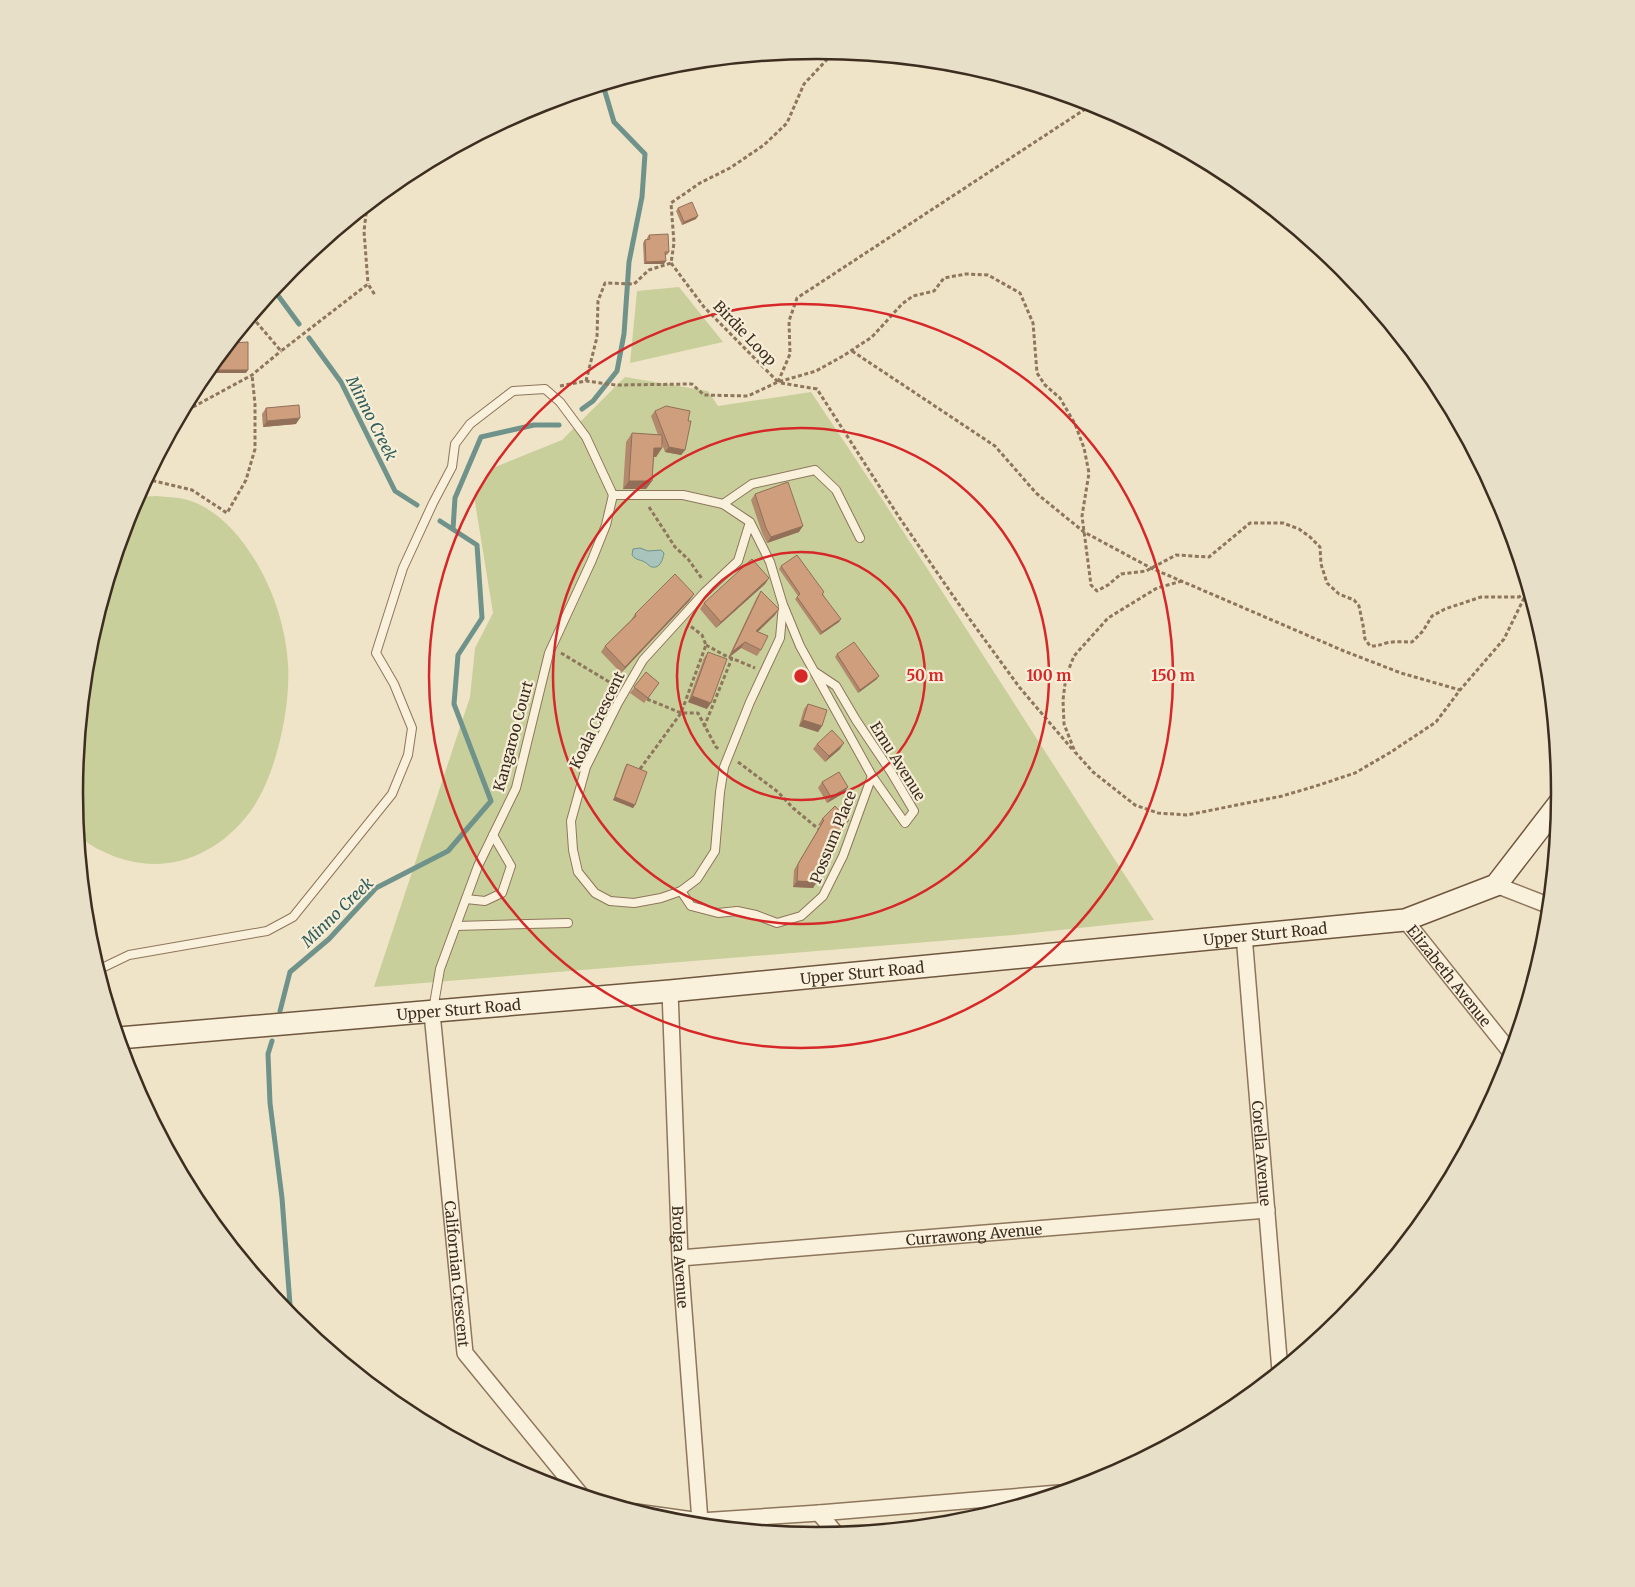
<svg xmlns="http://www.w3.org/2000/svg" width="1635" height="1587" viewBox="0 0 1635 1587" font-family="Merriweather,serif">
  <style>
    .green { fill: #c9cf9b }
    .water { fill: #a9c4bc; stroke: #6f938a }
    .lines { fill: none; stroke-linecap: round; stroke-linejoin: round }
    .stream { stroke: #6f938a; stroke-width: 5 }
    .service-casing { stroke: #8d765c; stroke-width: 10 }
    .minor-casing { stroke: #8d765c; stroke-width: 18 }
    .secondary-casing { stroke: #6f573f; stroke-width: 24 }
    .path { stroke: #8d765c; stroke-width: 3; stroke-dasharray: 4 2.5; stroke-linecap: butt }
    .service { stroke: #faf1dc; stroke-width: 8 }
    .minor { stroke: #faf1dc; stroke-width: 15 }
    .secondary { stroke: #faf1dc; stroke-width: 21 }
    .wall { fill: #b2896c }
    .shaded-wall { fill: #916f58 }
    .building { fill: #cf9f7d; stroke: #916f58 }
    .ring { fill: none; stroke: #d62828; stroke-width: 2.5 }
    .labels { text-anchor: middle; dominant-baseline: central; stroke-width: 4.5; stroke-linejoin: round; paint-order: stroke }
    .street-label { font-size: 15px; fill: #3d2e20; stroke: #f7eed8 }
    .water-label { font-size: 16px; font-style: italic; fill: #2f5d5a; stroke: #f7eed8 }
    .rim { fill: none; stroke: #3d2e20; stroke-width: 2.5 }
    .centre { fill: #d62828; stroke: #f7eed8; stroke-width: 2.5 }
    .ring-label { font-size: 15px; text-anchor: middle; font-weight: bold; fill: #d62828; stroke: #f7eed8; stroke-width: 4.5; stroke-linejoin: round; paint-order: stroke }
  </style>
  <rect width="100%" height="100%" fill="#f0e4c8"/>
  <!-- green -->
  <g class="green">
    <polygon points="679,287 723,342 630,363 637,291"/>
    <path d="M625 377 708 391 718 406 811 392C928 566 1039 744 1154 920L1013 935 374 987 470 697 475 648 493 613 474 496 495 467 562 440Z"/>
    <path d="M156 496C164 497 171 497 179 498 211 503 237 531 253 557 273 588 286 628 288 664 291 707 276 777 250 812 213 861 156 879 100 850 92 847 85 840 78 836L74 793 88 648 131 509 137 497Z"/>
  </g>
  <!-- water -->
  <path class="water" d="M640 548 648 551 661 550 664 553C663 559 660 569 652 567 650 567 648 564 646 563 641 559 636 561 632 555L633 549Z"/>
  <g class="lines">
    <!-- stream -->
    <g class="stream">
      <polyline points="274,290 299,324"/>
      <polyline points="309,338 341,382 395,491 417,505"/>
      <polyline points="582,409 593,401 617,371 624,334 629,262 642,197 645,154 614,122 603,85"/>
      <polyline points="453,529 455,498 481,437 534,425 559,425"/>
      <polyline points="280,1011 290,972 329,939 376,888 448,851 491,801 454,704 458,655 482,618 477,545 440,521"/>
      <polyline points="272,1041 268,1054 270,1103 282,1198 291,1318"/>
    </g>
    <defs>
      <g id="service">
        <polyline points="182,413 184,412"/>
        <polyline points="613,495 683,495 723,504 750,522 770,562 783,605 780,638 750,702 724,767 720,792 715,851 697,879 681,891 661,898 634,903 610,901 595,893 578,872 573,850 571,821 586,767 618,703 643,660 704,593 738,561 750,522"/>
        <polyline points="723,504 752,484 815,470 836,490 860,538"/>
        <polyline points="784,607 800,646 872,776 905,823 914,811 891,772 856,720 836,686 815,672"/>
        <polyline points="681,891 691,906 718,913 737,911 756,915 777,923 801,916 823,896 843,856 872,776"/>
        <polyline points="466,899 485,901 502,893 511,866 493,835"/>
        <polyline points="456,926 568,923"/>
        <polyline points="98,971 104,967 129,955 267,931 293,917 392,794 408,755 412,728 394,684 376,653 403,568 433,503 452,467 455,444 470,424 513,391 545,389 560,402 586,437 613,495"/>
        <polyline points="433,1010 440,969 478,866 516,788 549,653 592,560 606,525 613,495"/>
      </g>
      <g id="minor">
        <polyline points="1496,885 1550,906"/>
        <path id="s1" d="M1405 920 1512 1054"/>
        <path id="s2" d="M1244 935 1280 1371"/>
        <path id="s3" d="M670 991 680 1258 700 1521"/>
        <path id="s4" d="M432 1013 465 1353 581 1495"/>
        <path id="s5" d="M680 1258 1267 1210"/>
        <polyline points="636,1512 700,1521 819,1513 1059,1493"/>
        <polyline points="819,1513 837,1535"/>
      </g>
      <g id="secondary">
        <path id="s6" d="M119 1038 670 991 1405 920 1496 885 1560 802"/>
      </g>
    </defs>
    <!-- service casing -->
    <use href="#service" class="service-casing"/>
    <!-- minor casing -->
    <use href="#minor" class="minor-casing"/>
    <!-- secondary casing -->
    <use href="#secondary" class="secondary-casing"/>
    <!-- path -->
    <g class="path">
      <polyline points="367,206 364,231 368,284"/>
      <polyline points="671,263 704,307 778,382"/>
      <polyline points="252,317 281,351 368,284 375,295"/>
      <polyline points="852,351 995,446 1036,493 1084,532 1151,568 1344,651 1401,673 1460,690"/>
      <polyline points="586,381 597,337 598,301 605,283 634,284 649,270 671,263 674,243 671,203 700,183 730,168 764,145 787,123 804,84 834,52"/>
      <polyline points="778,382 790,354 789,321 797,298 1093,104"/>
      <polyline points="781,383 817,389 899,517 958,603 1020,688 1072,749"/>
      <path d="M560 386 586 381 616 385 692 384 704 395 748 396 778 382 816 371 843 356 872 337 902 304 913 296 934 291 944 278 966 274 988 275 1020 293 1033 323 1037 373 1045 385 1060 398 1075 424 1084 448 1089 473 1082 516 1091 585 1097 591 1108 585 1121 574 1146 571 1176 555 1209 557 1250 523H1283L1299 529 1310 537 1320 547 1321 564 1327 583 1339 594 1354 600 1359 606 1363 625 1365 639 1370 646C1377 646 1380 645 1386 643 1395 641 1404 642 1412 642L1423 631 1432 616 1445 609 1481 597H1519L1528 591"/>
      <polyline points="193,407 252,375 281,351"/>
      <polyline points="146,479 192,490 227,513 246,480 255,449 255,404 252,375"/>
      <polyline points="649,507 675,547 688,559 703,580"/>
      <polyline points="1182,581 1157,588 1108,618 1074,656 1066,676 1063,700 1064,724 1075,752 1093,772 1135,805 1158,813 1187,815 1282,796 1316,786 1355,773 1391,752 1436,722 1460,690 1504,639 1527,592"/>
      <polyline points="706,645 724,655 755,668"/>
      <polyline points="561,653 616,686"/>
      <polyline points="647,699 681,713 698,713 716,747 720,750"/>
      <polyline points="704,727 732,658"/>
      <polyline points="738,762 778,792 793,808 821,831"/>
      <polyline points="640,769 681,713 706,645 702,635 689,625"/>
    </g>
    <!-- service -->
    <use href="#service" class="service"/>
    <!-- minor -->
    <use href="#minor" class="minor"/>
    <!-- secondary -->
    <use href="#secondary" class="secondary"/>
  </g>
  <!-- wall -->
  <g class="wall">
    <polygon points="678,208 696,219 682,225 676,211"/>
    <polygon points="649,235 669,252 667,255 665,255 664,264 644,264 643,243 645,240 647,239 647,238"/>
    <polygon points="266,408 296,424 263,427 262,414"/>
    <polygon points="655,411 688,421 685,450 681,455 665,452 662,444 662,448 656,457 654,457 652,481 646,489 623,489 626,442 632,433 658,435 651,416"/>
    <polygon points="755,494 799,532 767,543 762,533 751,500"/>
    <polygon points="781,566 824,592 823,594 839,622 820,635 795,599 798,596 779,569"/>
    <polygon points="769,578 765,584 716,628 700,609 704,603"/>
    <polygon points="761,591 775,615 758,632 761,650 757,656 741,648 728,658 757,597"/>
    <polygon points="690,600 621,673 601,652 605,646 631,620 635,614"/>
    <polygon points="708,652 707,709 688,702 704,658"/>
    <polygon points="837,654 877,679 858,693 835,657"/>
    <polygon points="646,672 659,683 644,703 630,693"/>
    <polygon points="808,704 822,726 818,732 799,726 804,709"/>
    <polygon points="817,744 840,749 825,762 813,749"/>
    <polygon points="627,764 635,805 633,808 613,800 625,767"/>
    <polygon points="822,782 844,793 827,803 818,788"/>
    <polygon points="822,819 845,826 831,840 818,871 813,888 793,887 794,870 820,826 818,825"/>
  </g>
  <!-- shaded-wall -->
  <g class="shaded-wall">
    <polygon points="698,216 696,219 682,225 684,222"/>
    <polygon points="666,261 664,264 644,264 646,262"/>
    <polygon points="208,370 248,370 246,373 205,373"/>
    <polygon points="300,418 296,424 263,427 267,421"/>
    <polygon points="669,447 685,450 681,455 665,452"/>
    <polygon points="654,448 662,448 656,457 648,457"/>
    <polygon points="629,481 652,481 646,489 623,489"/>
    <polygon points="803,526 799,532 767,543 771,537"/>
    <polygon points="769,578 765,584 716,628 721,622"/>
    <polygon points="694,594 690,600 621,673 625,667"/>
    <polygon points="779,609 775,615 752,637 756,631"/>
    <polygon points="841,619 839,622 820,635 822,632"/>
    <polygon points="745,642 741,648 728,658 732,652"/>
    <polygon points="879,676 877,679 858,693 860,690"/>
    <polygon points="692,696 711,703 707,709 688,702"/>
    <polygon points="803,720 822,726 818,732 799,726"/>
    <polygon points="844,743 840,749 825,762 829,756"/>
    <polygon points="848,787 844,793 827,803 831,797"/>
    <polygon points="615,797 635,805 633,808 613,800"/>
    <polygon points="849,820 845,826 826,846 830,840"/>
    <polygon points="797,881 817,882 813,888 793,887"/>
  </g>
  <!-- building -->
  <g class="building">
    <polygon points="692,202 698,216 684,222 678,208"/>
    <polygon points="668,234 669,252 665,252 666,261 646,262 645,240 650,239 649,235"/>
    <polygon points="248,342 248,370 208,370 230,343"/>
    <polygon points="299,405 300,418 267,421 266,408"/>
    <polygon points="666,406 690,411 688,421 691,421 685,450 669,447 655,411"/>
    <polygon points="632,433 662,435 662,448 654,448 652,481 629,481"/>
    <polygon points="788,482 803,526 771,537 766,528 755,494"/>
    <polygon points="797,555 824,592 822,594 841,619 822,632 797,597 800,594 781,566"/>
    <polygon points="752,559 769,578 721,622 704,603"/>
    <polygon points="675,574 694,594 625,667 605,646 636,616 635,614"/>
    <polygon points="761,591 779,609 756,631 768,636 761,650 745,642 732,652"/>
    <polygon points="854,642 879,676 860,690 837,654"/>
    <polygon points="708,652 727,659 711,703 692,696"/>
    <polygon points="646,672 659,683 648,698 634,687"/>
    <polygon points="808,704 827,710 822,726 803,720"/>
    <polygon points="832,730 844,743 829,756 817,744"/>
    <polygon points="627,764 647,772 635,805 615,797"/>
    <polygon points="839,772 848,787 831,797 822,782"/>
    <polygon points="835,806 849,820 830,840 834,842 818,871 817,882 797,881 798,864 824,820 822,819"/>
  </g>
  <!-- distance rings -->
  <g class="ring">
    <circle cx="801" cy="676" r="124"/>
    <circle cx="801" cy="676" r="248"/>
    <circle cx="801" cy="676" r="372"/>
  </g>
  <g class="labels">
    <!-- street labels -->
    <g class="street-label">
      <text transform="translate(745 333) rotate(46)">Birdie Loop</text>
      <text transform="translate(597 720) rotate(-64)">Koala Crescent</text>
      <text transform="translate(513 736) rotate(-75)">Kangaroo Court</text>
      <text transform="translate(898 761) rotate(58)">Emu Avenue</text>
      <text transform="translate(833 837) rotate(-68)">Possum Place</text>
      <text stroke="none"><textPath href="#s6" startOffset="1151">Upper Sturt Road</textPath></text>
      <text stroke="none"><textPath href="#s6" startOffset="746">Upper Sturt Road</textPath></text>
      <text stroke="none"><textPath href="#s1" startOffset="71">Elizabeth Avenue</textPath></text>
      <text stroke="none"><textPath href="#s6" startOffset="341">Upper Sturt Road</textPath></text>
      <text stroke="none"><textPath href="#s2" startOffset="219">Corella Avenue</textPath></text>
      <text stroke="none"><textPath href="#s5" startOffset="295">Currawong Avenue</textPath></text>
      <text stroke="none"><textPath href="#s3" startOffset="266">Brolga Avenue</textPath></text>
      <text stroke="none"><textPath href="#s4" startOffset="262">Californian Crescent</textPath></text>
    </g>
    <!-- water labels -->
    <g class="water-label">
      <text transform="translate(372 418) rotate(63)">Minno Creek</text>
      <text transform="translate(337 912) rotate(-44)">Minno Creek</text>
    </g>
  </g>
  <!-- crop -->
  <path d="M0 0H1635V1587H0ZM83 793a734 734 0 1 1 1468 0a734 734 0 1 1-1468 0Z" fill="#e8dfc9" fill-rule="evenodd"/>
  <path class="rim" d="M83 793a734 734 0 1 1 1468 0a734 734 0 1 1-1468 0Z"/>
  <circle cx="801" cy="676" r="8" class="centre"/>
  <g class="ring-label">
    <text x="925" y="681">50 m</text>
    <text x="1049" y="681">100 m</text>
    <text x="1173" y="681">150 m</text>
  </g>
</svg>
